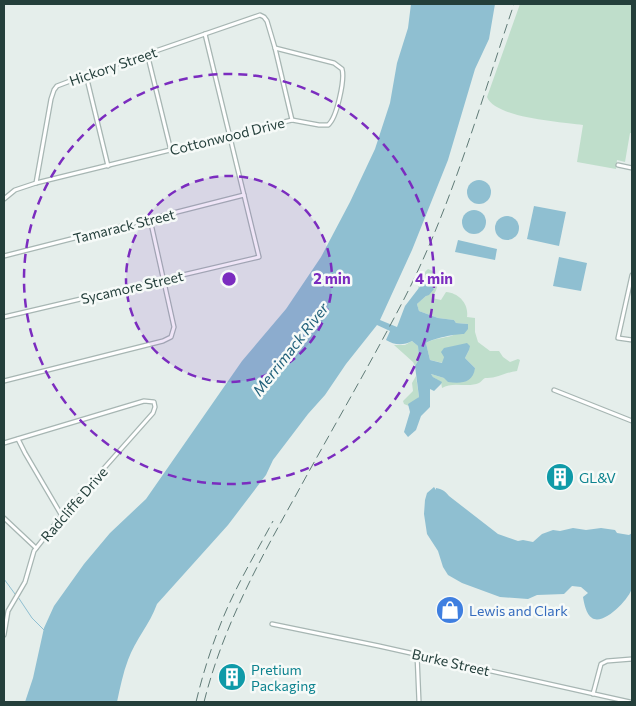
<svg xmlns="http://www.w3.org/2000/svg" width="636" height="706" viewBox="0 0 636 706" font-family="Commissioner,sans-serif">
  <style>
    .green { fill: #bfdecb }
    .water { fill: #8fbfd1 }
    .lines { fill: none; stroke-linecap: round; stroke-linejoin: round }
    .stream { stroke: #8fbfd1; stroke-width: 1 }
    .street-casing { stroke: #a7b6b3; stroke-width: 5.5 }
    .street { stroke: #fff; stroke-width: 3 }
    .rail { stroke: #5f7a76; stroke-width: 1; stroke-dasharray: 10 5; stroke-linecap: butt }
    .ring { fill: none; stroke: #7b2cbf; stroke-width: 2.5; stroke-dasharray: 9 6 }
    .labels { text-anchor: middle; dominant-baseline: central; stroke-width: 5; stroke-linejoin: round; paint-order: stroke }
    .street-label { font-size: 14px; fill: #243f3b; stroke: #f6faf8 }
    .culture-label { font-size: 14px; fill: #0d838f; stroke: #f6faf8; text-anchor: start }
    .shop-label { font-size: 14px; fill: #366cbe; stroke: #f6faf8; text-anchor: start }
    .water-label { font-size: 15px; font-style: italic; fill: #20607a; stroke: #f6faf8 }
    .centre { fill: #7b2cbf; stroke: #f6faf8; stroke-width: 2.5 }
    .ring-label { font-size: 15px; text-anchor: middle; font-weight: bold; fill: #7b2cbf; stroke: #f6faf8; stroke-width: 5; stroke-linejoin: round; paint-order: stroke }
  </style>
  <rect width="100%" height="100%" fill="#e5eeeb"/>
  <!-- green -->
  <g class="green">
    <path d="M520 4H632V133H630L625 162 617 160 616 169 577 162 583 125C562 122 495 118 487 97Z"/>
    <path d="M428 269 433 271C441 281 438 287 432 298L441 300 446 292C459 293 469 304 467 317L475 318V332L478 342 490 351H499L503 357 510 362 518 359 520 360 517 371C506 372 496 379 485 378 483 379 481 382 479 383 468 388 452 381 442 388L441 382 433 377 431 374 444 378 475 368 465 358 469 350 444 357 443 363 430 360 426 343C433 339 438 339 446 337 455 336 461 330 468 324L456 323 454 320 438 318 419 311 417 304 426 296 422 282 418 289C419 282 422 274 428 269Z"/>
    <polygon points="412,341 418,346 419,359 415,366 413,362 394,345 405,345"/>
    <polygon points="416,376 419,397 409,406 404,404 403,401 413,391 412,383"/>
  </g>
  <!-- water -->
  <g class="water">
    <path d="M411 4H495L489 39 475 69 448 160 412 250 380 320 397 327 405 306 425 280 434 289 429 295 426 296 417 304 419 311 438 318 454 320 456 323 468 324V329L464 334C455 334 434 338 426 343L430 360 442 363 444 357 441 352 444 348 467 343 470 346 469 350 465 358 475 368C473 383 461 384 448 382L444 378 431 374 433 377 442 382 441 384 434 391 430 389V407L421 416 416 430 408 437 404 432 410 412 408 404 419 397 415 366 419 359 418 346 412 341C403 346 394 345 386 340L390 331 377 325 346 364 325 395 308 414 273 460 266 475 228 525 157 604C150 624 135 640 128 660 123 673 120 688 117 702H25L33 678 44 628 54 606 84 564 110 533 146 499 242 361 286 309 321 257 350 202 375 149 390 103 397 63 408 28Z"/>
    <circle cx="479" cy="192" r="12"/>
    <polygon points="534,206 566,212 559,246 527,239"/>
    <circle cx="474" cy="222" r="12"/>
    <circle cx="507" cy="228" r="12"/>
    <polygon points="458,240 497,249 495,260 455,252"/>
    <polygon points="559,257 587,263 581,291 553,286"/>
    <path d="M434 487 436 490V488C442 489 445 491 449 496L498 534 518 541 523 540 533 542 542 534 553 530 560 531 573 528 586 530 601 528 615 530 617 533 629 535 632 533C632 546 632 559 632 572 632 577 633 583 632 588 630 598 604 626 592 618 586 614 584 603 583 597L588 593 581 587 572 586 564 594 537 595 528 599 500 597 462 583 448 575 443 567 438 551 427 534 424 514 425 500 427 493Z"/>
  </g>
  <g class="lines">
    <!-- stream -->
    <g class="stream">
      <polyline points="4,579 15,594"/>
      <polyline points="18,597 32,618 45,631"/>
    </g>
    <defs>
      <g id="street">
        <polyline points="147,53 171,151"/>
        <polyline points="86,75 108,166"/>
        <polyline points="618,165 632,168"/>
        <polyline points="36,183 51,99 54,90 57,86 86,75 260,15 264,17 267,21 275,48 292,120"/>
        <path d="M4 199 15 190 36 183 292 120 319 125H328C337 118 345 79 342 69L334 63 275 48"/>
        <polyline points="4,256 244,195"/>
        <polyline points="632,275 618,338 632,340"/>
        <polyline points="4,317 259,257 205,34"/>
        <polyline points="4,381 163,341 171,337 174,327 150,219"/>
        <polyline points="554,390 632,421"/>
        <polyline points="18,439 25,453 62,516"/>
        <polyline points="4,443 144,401 154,402 155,407 153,413 59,519 34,551 25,582 8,611 4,635"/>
        <polyline points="4,518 36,548"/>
        <polyline points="272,624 379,646 630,702"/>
        <polyline points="417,654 419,702"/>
        <polyline points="593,694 601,664 607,661 632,659"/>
      </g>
    </defs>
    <!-- street casing -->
    <use href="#street" class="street-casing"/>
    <!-- street -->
    <use href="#street" class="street"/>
    <!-- rail -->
    <g class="rail">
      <path d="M196 702C203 673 212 645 223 618 237 584 256 553 273 521"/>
      <path d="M204 702C223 627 258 563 296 495 331 431 368 368 402 303 451 209 480 104 514 4"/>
    </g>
  </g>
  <!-- distance rings -->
  <circle cx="229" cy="279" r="103" fill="#7b2cbf" fill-opacity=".12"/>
  <g class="ring">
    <circle cx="229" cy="279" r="103"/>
    <circle cx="229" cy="279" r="205"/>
  </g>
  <!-- icons -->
  <defs>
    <symbol id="building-disc" viewBox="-11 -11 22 22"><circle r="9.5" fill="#0f9aa8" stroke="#f6faf8"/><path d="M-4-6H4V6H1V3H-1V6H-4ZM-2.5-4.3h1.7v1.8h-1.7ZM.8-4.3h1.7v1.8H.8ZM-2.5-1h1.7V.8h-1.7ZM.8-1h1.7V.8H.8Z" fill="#fff"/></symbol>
    <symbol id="shop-disc" viewBox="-11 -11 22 22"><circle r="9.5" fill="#3f7fe0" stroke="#f6faf8"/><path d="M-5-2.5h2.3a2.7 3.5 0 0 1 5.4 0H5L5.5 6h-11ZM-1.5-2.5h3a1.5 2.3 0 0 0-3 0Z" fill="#fff"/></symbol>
  </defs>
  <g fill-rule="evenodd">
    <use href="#building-disc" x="544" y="461" width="32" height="32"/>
    <use href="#shop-disc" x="434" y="594" width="32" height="32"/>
    <use href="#building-disc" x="216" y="661" width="32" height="32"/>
  </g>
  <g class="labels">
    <!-- street labels -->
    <g class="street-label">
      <text transform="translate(113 66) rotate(-19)">Hickory Street</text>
      <text transform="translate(227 136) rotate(-14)">Cottonwood Drive</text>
      <text transform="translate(124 226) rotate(-14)">Tamarack Street</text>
      <text transform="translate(132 287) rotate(-13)">Sycamore Street</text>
      <text transform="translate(74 504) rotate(-49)">Radcliffe Drive</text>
      <text transform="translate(451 662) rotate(13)">Burke Street</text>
    </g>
    <!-- culture labels -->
    <g class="culture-label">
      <text x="579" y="477">GL&amp;V</text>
      <text x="251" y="669">Pretium<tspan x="251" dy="16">Packaging</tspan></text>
    </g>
    <!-- shop labels -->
    <g class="shop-label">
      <text x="469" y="610">Lewis and Clark</text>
    </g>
    <!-- water labels -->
    <g class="water-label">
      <text transform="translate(290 349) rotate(-52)">Merrimack River</text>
    </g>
  </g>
  <circle cx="229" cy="279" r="8" class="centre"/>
  <g class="ring-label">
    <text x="332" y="284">2 min</text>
    <text x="434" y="284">4 min</text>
  </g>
  <!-- border -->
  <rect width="636" height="706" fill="none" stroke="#243f3b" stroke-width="10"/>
</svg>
